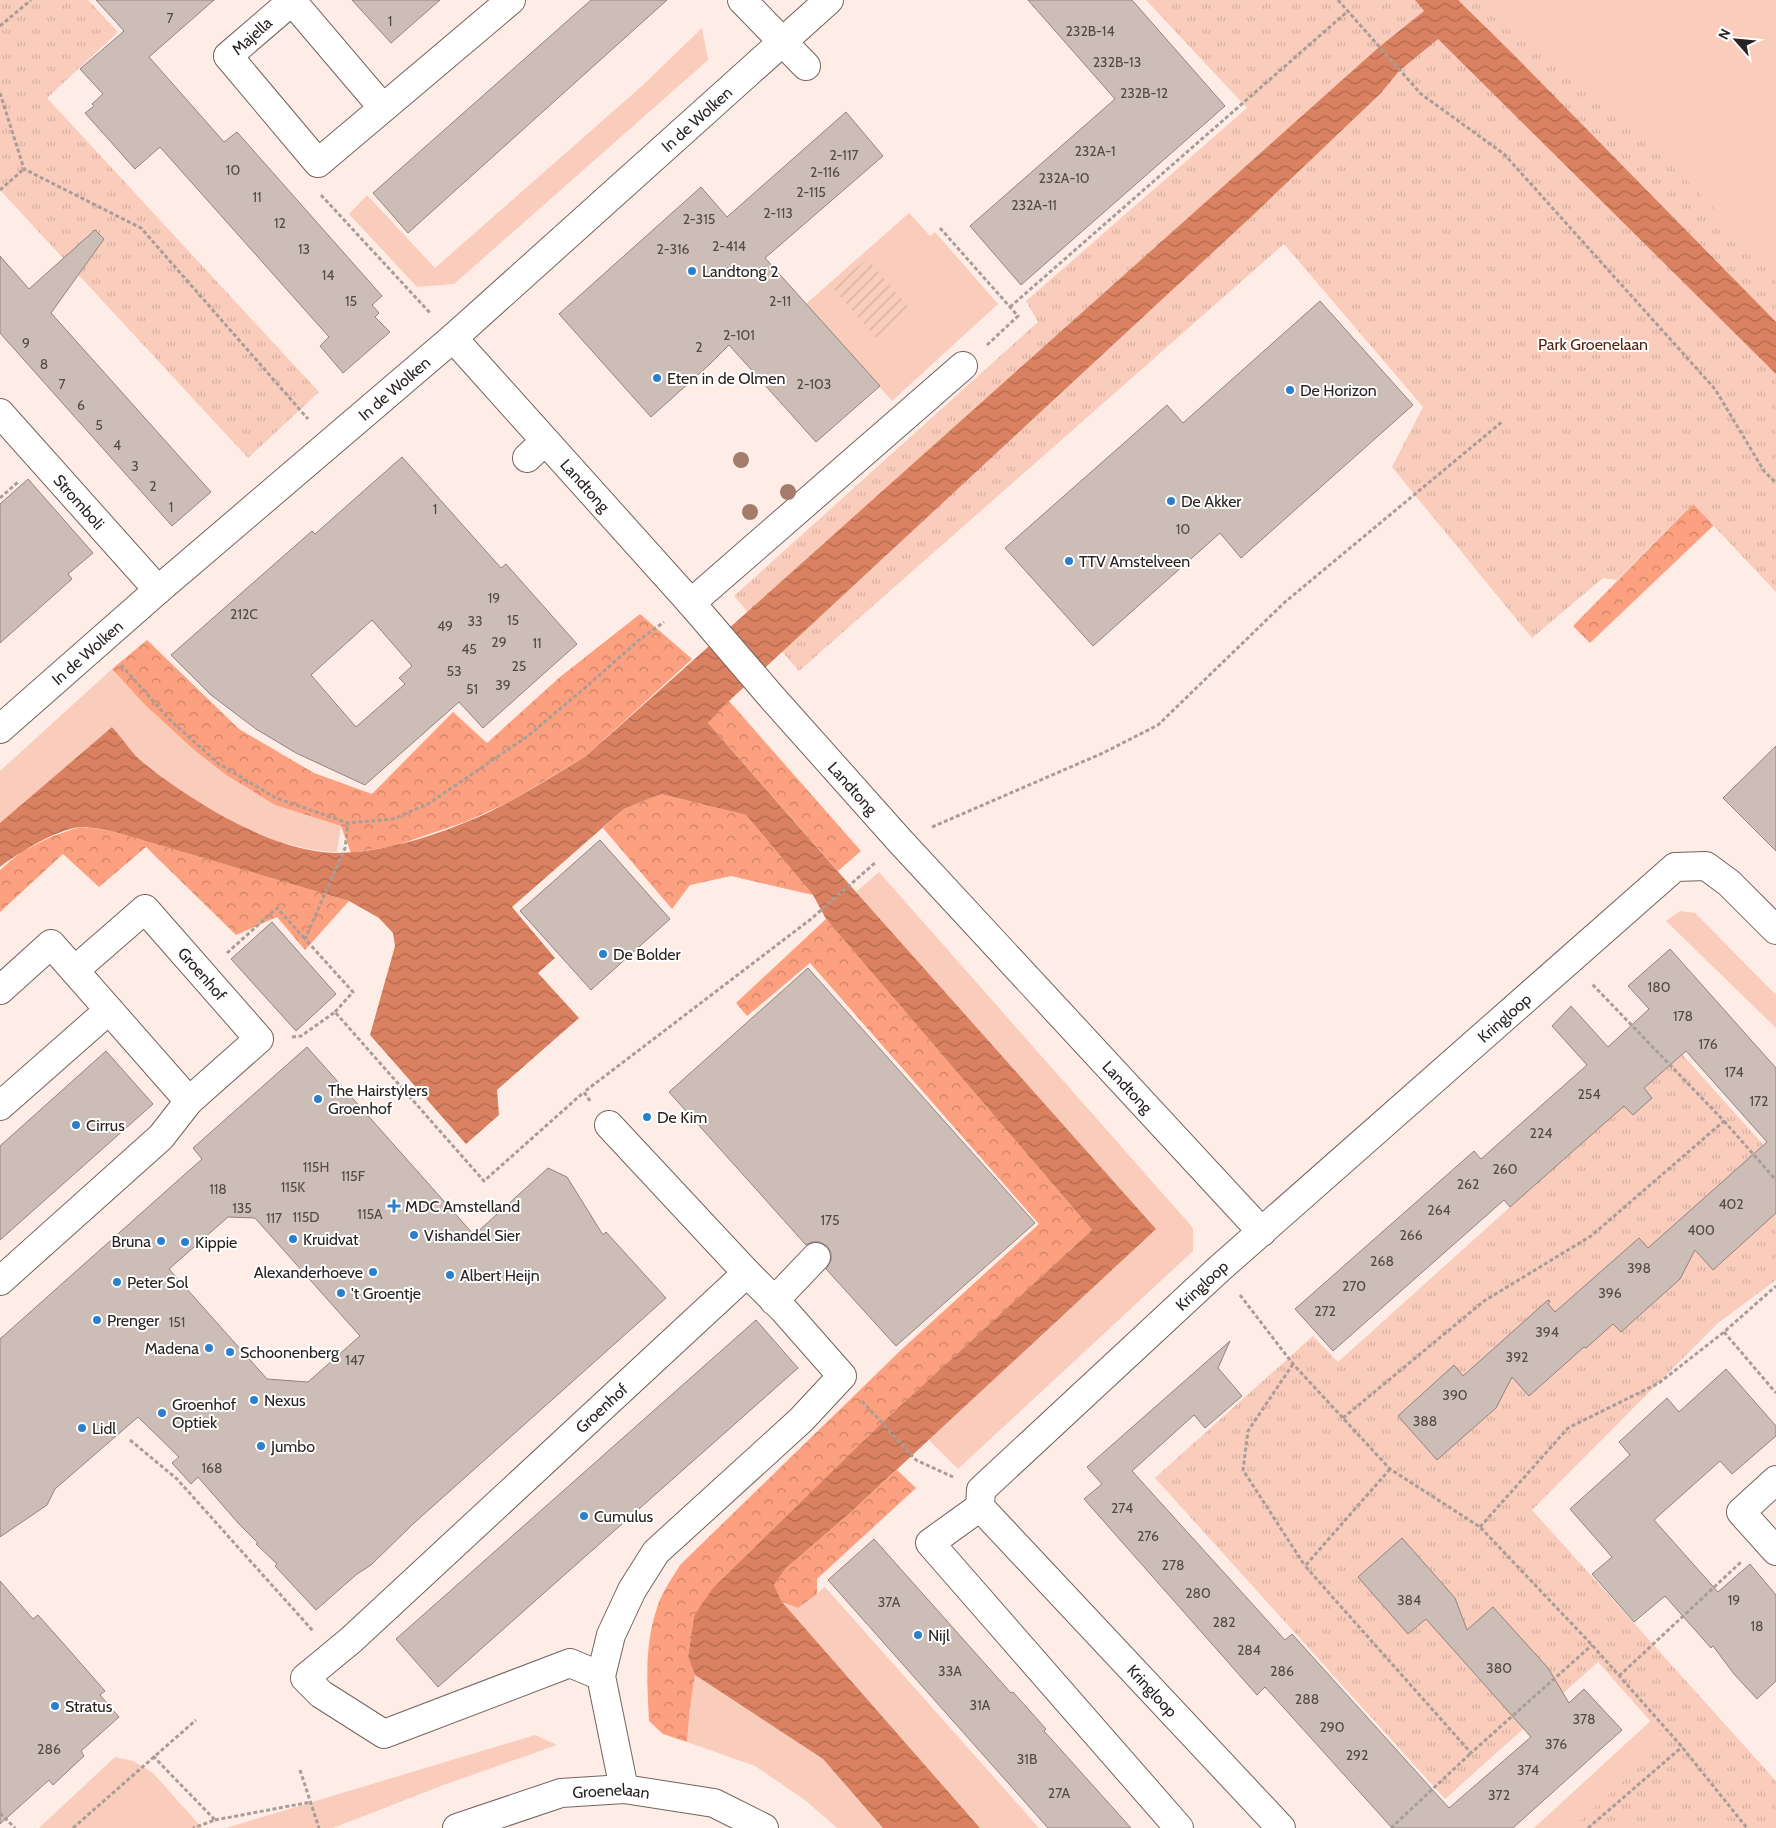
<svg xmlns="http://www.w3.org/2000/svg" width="1776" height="1828" viewBox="0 0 1776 1828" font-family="Cabin,sans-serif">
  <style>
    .grass { fill: #f9ccbc }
    .forest { fill: url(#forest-crowns) }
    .park { fill: url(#park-tufts) }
    .garden { fill: url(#garden-furrows) }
    .water { fill: url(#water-waves) }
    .building { fill: #cdbdb7; stroke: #93837e; fill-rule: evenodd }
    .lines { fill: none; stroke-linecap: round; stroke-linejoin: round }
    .minor-casing { stroke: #73645f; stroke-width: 30 }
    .path { stroke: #a99d98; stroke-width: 3; stroke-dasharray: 4 2.5; stroke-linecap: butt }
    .minor { stroke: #fff; stroke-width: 28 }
    .tree { fill: #a37c6c }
    .poi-dot { fill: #2b80ce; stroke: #fff; stroke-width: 2 }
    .labels { text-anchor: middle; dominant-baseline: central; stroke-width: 4; stroke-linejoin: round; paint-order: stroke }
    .number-label { font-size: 14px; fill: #524a46 }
    .street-label { font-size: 16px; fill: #292321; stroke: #fff }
    .poi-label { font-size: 16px; fill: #292321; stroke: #fff; text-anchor: start }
    .park-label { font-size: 16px; fill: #581f08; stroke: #fff }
  </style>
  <defs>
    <pattern id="forest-crowns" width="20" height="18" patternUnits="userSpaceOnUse" patternTransform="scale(1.25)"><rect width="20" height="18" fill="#fca07f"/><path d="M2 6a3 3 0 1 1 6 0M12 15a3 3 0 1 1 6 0" fill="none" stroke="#cc8268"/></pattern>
    <pattern id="park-tufts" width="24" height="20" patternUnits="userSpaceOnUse" patternTransform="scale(1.25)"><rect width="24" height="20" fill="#f9ccbc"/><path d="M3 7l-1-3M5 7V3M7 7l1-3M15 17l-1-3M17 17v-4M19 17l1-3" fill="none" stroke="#d5afa1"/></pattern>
    <pattern id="garden-furrows" width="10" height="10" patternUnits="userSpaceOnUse" patternTransform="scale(1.25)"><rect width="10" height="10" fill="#f9ccbc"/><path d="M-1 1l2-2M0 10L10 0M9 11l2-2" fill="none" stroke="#d5afa1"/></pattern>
    <pattern id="water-waves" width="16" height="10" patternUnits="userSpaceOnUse" patternTransform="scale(1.25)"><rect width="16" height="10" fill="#da8161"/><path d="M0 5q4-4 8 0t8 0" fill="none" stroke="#b16950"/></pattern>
  </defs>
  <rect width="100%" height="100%" fill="#feede6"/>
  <!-- grass -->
  <g class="grass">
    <polygon points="1458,0 1776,0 1776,322"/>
    <polygon points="702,28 708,60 454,284 417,287 349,214 367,195 435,268 643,85"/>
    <polygon points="909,213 930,236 935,232 998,304 892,401 806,304"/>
    <path d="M112 669 144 704 194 750 226 775 275 805 341 826 337 852C267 850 187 802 137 756 128 748 120 736 112 727L0 823V771Z"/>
    <polygon points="879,872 1193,1228 1193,1251 958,1469 929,1440 1155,1228 856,892"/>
    <polygon points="1680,911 1695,913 1776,995 1776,1028 1666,921"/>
    <polygon points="825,1587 1039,1828 980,1828 782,1602 798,1608"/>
    <polygon points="695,1675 823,1759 883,1828 837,1828 805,1800 755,1766 687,1742 690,1707"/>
    <polygon points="1680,1694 1776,1828 1727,1817 1583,1828 1534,1828"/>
    <polygon points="535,1735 557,1745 441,1786 333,1828 226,1828"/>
    <polygon points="115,1757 133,1761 153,1773 202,1828 39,1828"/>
  </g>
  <!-- forest -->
  <g class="forest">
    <polygon points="1734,462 1714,525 1590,643 1573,626"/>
    <polygon points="640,614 692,659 586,756 507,803 465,822 394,846 351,853 341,826 275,805 226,775 194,750 144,704 112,669 147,640 239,729 314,773 372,794 453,712 487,743 560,677"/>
    <polygon points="729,701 861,851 838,871 708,723"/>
    <polygon points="661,794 746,815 813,895 731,876 690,885 672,909 603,828 624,809"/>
    <polygon points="80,827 108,830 349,901 305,950 277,917 236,935 146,847 99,887 63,854 0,912 0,870 21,852 53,836"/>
    <path d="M826 919 1092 1230 888 1417 694 1616 688 1657 695 1675 690 1707 687 1742 663 1734 649 1721C647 1679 644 1643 659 1602 664 1589 673 1577 680 1565L901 1350 1039 1224 810 963 747 1016 736 1003Z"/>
    <polygon points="897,1470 916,1488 817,1579 817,1594 798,1608 782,1602 774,1585 786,1568 849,1514"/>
  </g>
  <!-- park -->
  <g class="park">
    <polygon points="0,0 88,0 118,32 47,98 319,392 248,458 0,190"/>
    <polygon points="1146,0 1489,0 1646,140 1776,270 1776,592 1693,504 1617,580 1603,578 1532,638 1392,467 1423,407 1284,244 799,671 734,596 1038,322 1026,301 1247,108"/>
    <polygon points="1681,1053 1776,1159 1776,1280 1718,1323 1532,1510 1776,1781 1776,1828 1572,1828 1668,1741 1598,1662 1445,1799 1155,1478 1313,1336 1338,1362"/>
  </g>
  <!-- garden -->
  <polygon class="garden" points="867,259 910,309 876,338 833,288"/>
  <!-- water -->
  <path class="water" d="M1415 0H1458L1515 56 1776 322V374L1438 39 1399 71 1381 93 1252 216 729 701 708 723 856 892 1156 1229 849 1514 786 1568 774 1585 782 1602 980 1828H883L823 1759 695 1675 688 1657 694 1616 713 1588 888 1417 1092 1230 826 919 813 895 746 815 661 794 624 809 512 907 555 958 538 973 579 1018 497 1090 499 1115 466 1144 370 1035 395 946 393 933 379 918 349 901 108 830C99 829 89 827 80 827 55 830 20 852 0 867V823L112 727C120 736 128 747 136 756 160 778 189 796 217 813 248 830 280 845 315 851 370 861 459 829 507 803 534 788 560 772 586 756L1378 48 1424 11Z"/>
  <!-- building -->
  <g class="building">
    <polygon points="96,0 214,0 149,57 224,142 237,132 382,296 372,305 379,313 375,317 390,332 343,373 320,346 329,337 160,147 135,169 85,113 94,106 92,104 103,94 80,69 124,31"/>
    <polygon points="352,0 440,0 391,43"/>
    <polygon points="591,0 667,0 408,233 373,193"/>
    <polygon points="1028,0 1132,0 1225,106 1021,285 970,226 1115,99"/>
    <polygon points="846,112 883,156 765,258 880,386 816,442 729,345 710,364 651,417 559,314 701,187 727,217"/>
    <polygon points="95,230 104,239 51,313 211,492 172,526 0,333 0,256 29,289"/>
    <polygon points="1320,301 1413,405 1241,558 1220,533 1093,646 1005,548 1167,405 1183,423"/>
    <path d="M402 457 501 568 506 564 577 644 483 728 459 702 365 785 296 753 256 729 211 695 171 655 312 531 315 534ZM372 620 412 666 399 678 405 684 356 727 311 675Z"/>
    <polygon points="28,479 93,553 68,574 72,579 0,643 0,504"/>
    <polygon points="1776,746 1776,851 1723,798"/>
    <polygon points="600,840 670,919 591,990 520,911"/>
    <polygon points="272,922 336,994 296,1031 231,959"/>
    <polygon points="1670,949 1776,1068 1776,1213 1713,1270 1695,1250 1680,1279 1621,1332 1613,1324 1586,1348 1584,1347 1529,1396 1512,1377 1496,1408 1437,1460 1398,1416 1454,1365 1463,1376 1548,1300 1550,1301 1548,1304 1555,1312 1639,1238 1648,1248 1767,1142 1686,1051 1644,1088 1652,1098 1633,1115 1624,1106 1510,1207 1504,1200 1333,1351 1295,1309 1474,1151 1481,1159 1587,1065 1552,1026 1571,1006 1608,1047 1649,1009 1628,986"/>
    <polygon points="808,968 1035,1223 896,1346 826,1269 831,1260 831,1253 827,1246 819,1242 812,1242 806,1245 669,1092"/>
    <path d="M307 1047 474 1235 548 1168 567 1177 603 1235 606 1232 666 1298 413 1524 371 1565 357 1574 316 1610 275 1566 277 1564 256 1544 258 1543 239 1524 198 1477 191 1484 172 1463 179 1457 138 1417 55 1489 47 1505 0 1537V1339L202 1159 193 1148ZM228 1217 255 1218 360 1336 308 1382 267 1379 169 1269Z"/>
    <polygon points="106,1051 153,1104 0,1240 0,1146"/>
    <polygon points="756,1320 798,1368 438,1687 396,1639"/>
    <polygon points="1230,1341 1218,1368 1242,1396 1205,1428 1194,1415 1132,1471 1285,1640 1292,1634 1449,1808 1531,1737 1426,1619 1408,1634 1358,1577 1402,1538 1455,1598 1467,1630 1493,1607 1548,1668 1569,1703 1584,1689 1622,1730 1513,1828 1392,1828 1265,1687 1257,1695 1084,1499 1102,1484 1087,1467"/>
    <polygon points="1726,1369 1776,1426 1776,1436 1732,1474 1720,1461 1654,1520 1718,1592 1750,1564 1776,1595 1776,1681 1757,1699 1734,1674 1713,1646 1711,1648 1665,1596 1634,1622 1592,1574 1612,1557 1570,1509 1630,1455 1619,1442 1667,1398 1679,1412"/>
    <polygon points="874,1539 1011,1693 1013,1692 1046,1729 1044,1731 1131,1828 1048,1828 828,1580"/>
    <polygon points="0,1581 33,1619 38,1615 70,1651 105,1691 100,1695 119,1717 81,1751 84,1756 53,1785 49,1780 0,1824"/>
  </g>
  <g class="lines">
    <defs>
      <g id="minor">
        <polyline points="742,0 806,66"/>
        <polyline points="383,108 292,1 228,56 318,163 511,0"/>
        <path id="s1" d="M453 338 691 603 769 694 900 841 1262 1232"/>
        <path id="s2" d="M0 413 158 590"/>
        <polyline points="527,458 545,441"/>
        <polyline points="691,603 963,366"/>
        <path id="s3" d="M0 729 158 590 453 338 829 0"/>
        <polyline points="0,990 51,944 189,1101 259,1039 145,909 75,970"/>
        <polyline points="0,1106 109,1010"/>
        <polyline points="609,1125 747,1273"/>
        <polyline points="0,1281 161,1137 189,1101"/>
        <polyline points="774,1301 816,1257"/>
        <polyline points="1776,1480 1741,1512 1776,1551"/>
        <polyline points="980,1507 930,1543 1179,1828"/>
        <path id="s4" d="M601 1676 570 1663 384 1734 321 1694 305 1678 351 1640 747 1273 783 1309 842 1376 801 1420 656 1552 632 1590 611 1635 601 1676 624 1789"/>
        <path id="s5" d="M457 1828 561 1793 624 1789 714 1803 764 1828"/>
        <path id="s6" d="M1281 1828 980 1507 981 1490 1219 1269 1675 867 1706 866 1729 883 1776 930"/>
      </g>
    </defs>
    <!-- minor casing -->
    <use href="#minor" class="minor-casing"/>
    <!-- path -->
    <g class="path">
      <polyline points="1338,0 1421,94 1504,154 1715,389 1764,471 1776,483"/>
      <polyline points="0,26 31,0"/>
      <polyline points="0,93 24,169 141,228 308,419"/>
      <polyline points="0,190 24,169"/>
      <polyline points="321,195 431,314"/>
      <polyline points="940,228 1018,316 986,346"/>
      <polyline points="1010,307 1348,11"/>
      <polyline points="0,498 18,482"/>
      <polyline points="121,665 170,720 219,764 276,798 348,823 393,819 428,804 528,736 587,686 639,640 664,622"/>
      <polyline points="932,827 1103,753 1158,725 1285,602 1503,421"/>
      <polyline points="227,953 277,908 305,939"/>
      <polyline points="335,1012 353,992 305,939 345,848 348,823"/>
      <polyline points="292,1037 301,1036 335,1012 484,1181 584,1092"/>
      <polyline points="590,1101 584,1092 811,919 876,862"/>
      <polyline points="1724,1121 1776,1180"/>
      <polyline points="1240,1295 1293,1364 1390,1469 1480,1527 1592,1645 1682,1747 1747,1828"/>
      <polyline points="1724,1332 1776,1393"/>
      <polyline points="1293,1364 1248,1431 1243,1470 1305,1566"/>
      <polyline points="862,1401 916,1460 953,1477"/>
      <polyline points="1343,1418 1484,1301 1591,1236 1724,1121 1592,984"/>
      <polyline points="130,1440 177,1479 313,1631"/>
      <polyline points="1390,1469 1305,1566 1471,1753 1592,1645"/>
      <polyline points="1480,1527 1568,1428 1659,1383 1724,1332 1776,1286"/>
      <polyline points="1619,1676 1741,1562"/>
      <polyline points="153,1756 215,1820 193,1828"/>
      <polyline points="300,1770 319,1828"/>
      <polyline points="0,1813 15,1828"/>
      <polyline points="215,1820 311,1802"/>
      <polyline points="73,1828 196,1720"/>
      <polyline points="1391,1828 1471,1753"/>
      <polyline points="1588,1828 1682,1747"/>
    </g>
    <!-- minor -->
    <use href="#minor" class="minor"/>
  </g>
  <!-- trees -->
  <g class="tree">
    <circle cx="741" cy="460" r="8"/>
    <circle cx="788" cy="492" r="8"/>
    <circle cx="750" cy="512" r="8"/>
  </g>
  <!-- markers -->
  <g class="poi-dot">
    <circle cx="692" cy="271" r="5"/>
    <circle cx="657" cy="378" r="5"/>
    <circle cx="1290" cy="390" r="5"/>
    <circle cx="1171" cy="501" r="5"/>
    <circle cx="1069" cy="561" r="5"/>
    <circle cx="603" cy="954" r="5"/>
    <circle cx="318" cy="1099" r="5"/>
    <circle cx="647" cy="1117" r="5"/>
    <circle cx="76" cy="1125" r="5"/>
    <path d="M391.5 1198.5h5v5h5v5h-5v5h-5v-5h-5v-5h5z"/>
    <circle cx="414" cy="1235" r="5"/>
    <circle cx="293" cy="1239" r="5"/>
    <circle cx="161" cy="1241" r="5"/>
    <circle cx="185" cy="1242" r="5"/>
    <circle cx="373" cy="1272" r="5"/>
    <circle cx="450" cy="1275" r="5"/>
    <circle cx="117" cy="1282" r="5"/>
    <circle cx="341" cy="1293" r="5"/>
    <circle cx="97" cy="1320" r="5"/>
    <circle cx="209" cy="1348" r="5"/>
    <circle cx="230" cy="1352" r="5"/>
    <circle cx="254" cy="1400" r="5"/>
    <circle cx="162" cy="1413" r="5"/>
    <circle cx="82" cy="1428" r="5"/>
    <circle cx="261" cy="1446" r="5"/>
    <circle cx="584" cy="1516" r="5"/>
    <circle cx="918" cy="1635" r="5"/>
    <circle cx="55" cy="1706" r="5"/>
  </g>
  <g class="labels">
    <!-- number labels -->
    <g class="number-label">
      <text x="170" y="18">7</text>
      <text x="390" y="21">1</text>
      <text x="1090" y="31">232B-14</text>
      <text x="1117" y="62">232B-13</text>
      <text x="1144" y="93">232B-12</text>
      <text x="1095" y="151">232A-1</text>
      <text x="844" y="155">2-117</text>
      <text x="233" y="170">10</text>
      <text x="825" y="172">2-116</text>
      <text x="1064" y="178">232A-10</text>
      <text x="811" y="192">2-115</text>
      <text x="257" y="197">11</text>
      <text x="1034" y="205">232A-11</text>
      <text x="778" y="213">2-113</text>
      <text x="699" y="219">2-315</text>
      <text x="280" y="223">12</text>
      <text x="729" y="246">2-414</text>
      <text x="304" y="249">13</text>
      <text x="673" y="249">2-316</text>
      <text x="328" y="275">14</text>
      <text x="351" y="301">15</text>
      <text x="780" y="301">2-11</text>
      <text x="739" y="335">2-101</text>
      <text x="26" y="343">9</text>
      <text x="699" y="347">2</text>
      <text x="44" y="364">8</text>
      <text x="62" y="384">7</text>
      <text x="814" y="384">2-103</text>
      <text x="81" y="405">6</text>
      <text x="99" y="425">5</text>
      <text x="117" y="445">4</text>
      <text x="135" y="466">3</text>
      <text x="153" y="486">2</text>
      <text x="171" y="507">1</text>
      <text x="435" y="509">1</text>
      <text x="1183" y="529">10</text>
      <text x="494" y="598">19</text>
      <text x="244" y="614">212C</text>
      <text x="513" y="620">15</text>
      <text x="475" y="621">33</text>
      <text x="445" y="626">49</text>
      <text x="499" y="642">29</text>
      <text x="537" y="643">11</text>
      <text x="469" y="649">45</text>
      <text x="519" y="666">25</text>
      <text x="454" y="671">53</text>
      <text x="503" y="685">39</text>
      <text x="472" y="689">51</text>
      <text x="1659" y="987">180</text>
      <text x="1683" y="1016">178</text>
      <text x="1708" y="1044">176</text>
      <text x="1734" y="1072">174</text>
      <text x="1589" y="1094">254</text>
      <text x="1759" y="1101">172</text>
      <text x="1541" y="1133">224</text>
      <text x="316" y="1167">115H</text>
      <text x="1505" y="1169">260</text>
      <text x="353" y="1176">115F</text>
      <text x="1468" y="1184">262</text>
      <text x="293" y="1187">115K</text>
      <text x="218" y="1189">118</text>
      <text x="1731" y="1204">402</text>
      <text x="242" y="1208">135</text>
      <text x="1439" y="1210">264</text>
      <text x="370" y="1214">115A</text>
      <text x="306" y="1217">115D</text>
      <text x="274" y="1218">117</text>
      <text x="830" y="1220">175</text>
      <text x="1701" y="1230">400</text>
      <text x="1411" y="1235">266</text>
      <text x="1382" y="1261">268</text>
      <text x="1639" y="1268">398</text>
      <text x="1354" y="1286">270</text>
      <text x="1610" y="1293">396</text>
      <text x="1325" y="1311">272</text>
      <text x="177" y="1322">151</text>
      <text x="1547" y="1332">394</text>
      <text x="1517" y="1357">392</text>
      <text x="355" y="1360">147</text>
      <text x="1455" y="1395">390</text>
      <text x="1425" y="1421">388</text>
      <text x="212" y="1468">168</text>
      <text x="1122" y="1508">274</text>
      <text x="1148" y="1536">276</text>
      <text x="1173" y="1565">278</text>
      <text x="1198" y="1593">280</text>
      <text x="1409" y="1600">384</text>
      <text x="1734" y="1600">19</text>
      <text x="889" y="1602">37A</text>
      <text x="1224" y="1622">282</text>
      <text x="1757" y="1626">18</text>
      <text x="1249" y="1650">284</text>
      <text x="1499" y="1668">380</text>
      <text x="950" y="1671">33A</text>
      <text x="1282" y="1671">286</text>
      <text x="1307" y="1699">288</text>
      <text x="980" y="1705">31A</text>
      <text x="1584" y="1719">378</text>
      <text x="1332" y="1727">290</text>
      <text x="1556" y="1744">376</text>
      <text x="49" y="1749">286</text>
      <text x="1357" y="1755">292</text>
      <text x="1027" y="1759">31B</text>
      <text x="1528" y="1770">374</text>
      <text x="1059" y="1793">27A</text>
      <text x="1499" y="1795">372</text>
    </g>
    <!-- street labels -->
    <g class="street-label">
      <text transform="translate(252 36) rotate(-42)">Majella</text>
      <text stroke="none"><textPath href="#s3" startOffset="926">In de Wolken</textPath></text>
      <text stroke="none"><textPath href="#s3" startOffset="521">In de Wolken</textPath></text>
      <text stroke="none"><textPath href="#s1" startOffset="198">Landtong</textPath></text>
      <text stroke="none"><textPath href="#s2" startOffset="119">Stromboli</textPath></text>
      <text stroke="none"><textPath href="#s3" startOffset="116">In de Wolken</textPath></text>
      <text stroke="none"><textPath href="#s1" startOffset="602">Landtong</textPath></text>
      <text transform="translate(202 974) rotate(49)">Groenhof</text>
      <text stroke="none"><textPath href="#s6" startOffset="1162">Kringloop</textPath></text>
      <text stroke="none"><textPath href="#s1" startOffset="1008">Landtong</textPath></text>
      <text stroke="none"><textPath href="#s6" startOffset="758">Kringloop</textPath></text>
      <text stroke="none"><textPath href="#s4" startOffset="731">Groenhof</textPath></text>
      <text transform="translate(1152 1691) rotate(47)">Kringloop</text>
      <text stroke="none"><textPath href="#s5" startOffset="160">Groenelaan</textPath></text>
    </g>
    <!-- poi labels -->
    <g class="poi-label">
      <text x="702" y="271">Landtong 2</text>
      <text x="667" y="378">Eten in de Olmen</text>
      <text x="1300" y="390">De Horizon</text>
      <text x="1181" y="501">De Akker</text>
      <text x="1079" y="561">TTV Amstelveen</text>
      <text x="613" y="954">De Bolder</text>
      <text x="328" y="1090">The Hairstylers<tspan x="328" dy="18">Groenhof</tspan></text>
      <text x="657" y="1117">De Kim</text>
      <text x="86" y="1125">Cirrus</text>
      <text x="405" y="1206">MDC Amstelland</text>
      <text x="424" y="1235">Vishandel Sier</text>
      <text x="303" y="1239">Kruidvat</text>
      <text x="151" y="1241" text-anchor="end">Bruna</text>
      <text x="195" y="1242">Kippie</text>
      <text x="363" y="1272" text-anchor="end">Alexanderhoeve</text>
      <text x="460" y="1275">Albert Heijn</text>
      <text x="127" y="1282">Peter Sol</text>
      <text x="351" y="1293">'t Groentje</text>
      <text x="107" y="1320">Prenger</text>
      <text x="199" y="1348" text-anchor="end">Madena</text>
      <text x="240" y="1352">Schoonenberg</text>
      <text x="264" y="1400">Nexus</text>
      <text x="172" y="1404">Groenhof<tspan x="172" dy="18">Optiek</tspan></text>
      <text x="92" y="1428">Lidl</text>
      <text x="271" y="1446">Jumbo</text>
      <text x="594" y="1516">Cumulus</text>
      <text x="928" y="1635">Nijl</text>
      <text x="65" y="1706">Stratus</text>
    </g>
    <!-- park labels -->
    <g class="park-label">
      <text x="1593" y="344">Park Groenelaan</text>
    </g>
  </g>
  <!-- north arrow -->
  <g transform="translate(1736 40) rotate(297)" stroke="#ffffff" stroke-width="4" paint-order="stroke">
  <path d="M0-4L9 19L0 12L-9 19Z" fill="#292321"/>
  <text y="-8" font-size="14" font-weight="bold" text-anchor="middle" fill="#292321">N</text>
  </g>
</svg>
